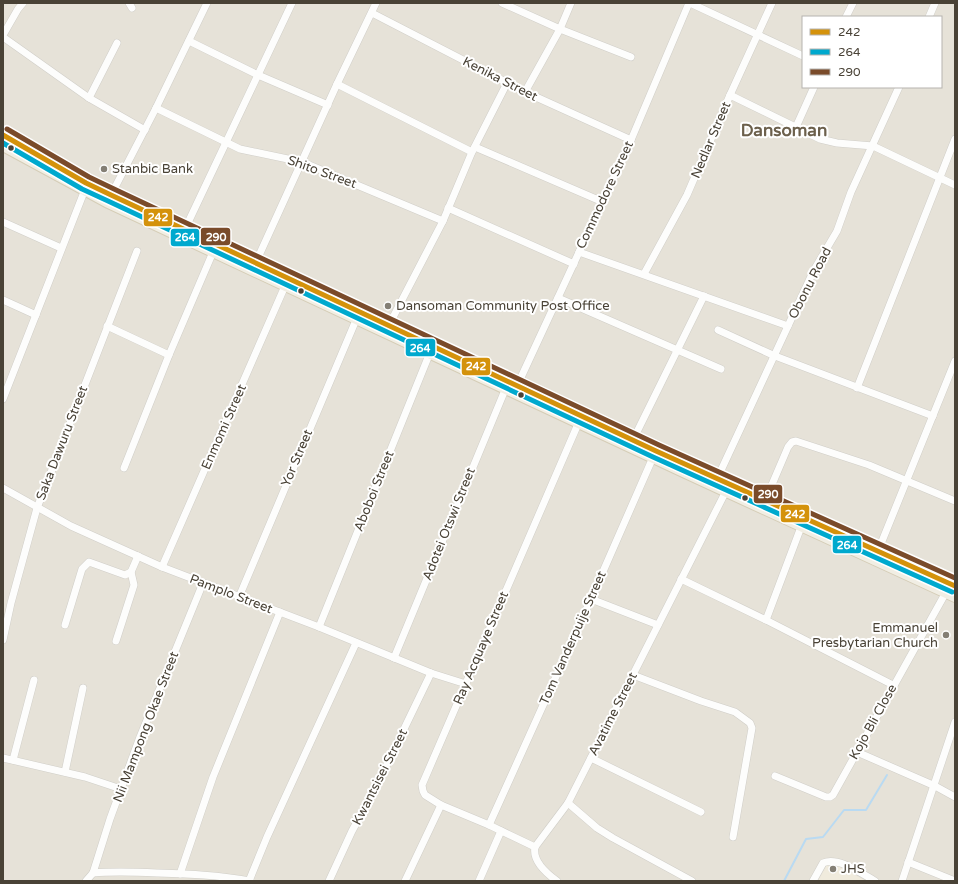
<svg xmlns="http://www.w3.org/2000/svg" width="958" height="884" viewBox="0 0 958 884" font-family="'Varela Round',sans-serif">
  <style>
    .residential { fill: #e6e2d8; fill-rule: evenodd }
    .education { fill: #f0ebdd }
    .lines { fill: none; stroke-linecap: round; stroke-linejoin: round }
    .stream { stroke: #b9daf2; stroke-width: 2 }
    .minor-casing { stroke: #d0cec8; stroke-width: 8 }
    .major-casing { stroke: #d5cdb7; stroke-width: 10 }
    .minor { stroke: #fdfdfc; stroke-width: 7 }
    .major { stroke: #f1eee4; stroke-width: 8 }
    .bus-1-casing { stroke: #fff; stroke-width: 8 }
    .bus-2-casing { stroke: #fff; stroke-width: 8 }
    .bus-3-casing { stroke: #fff; stroke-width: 8 }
    .bus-1 { stroke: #d4920b; stroke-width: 5 }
    .bus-2 { stroke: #00a9ce; stroke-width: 5 }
    .bus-3 { stroke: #7a4b2a; stroke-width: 5 }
    .bus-dot { fill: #494236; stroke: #fff; stroke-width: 1.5 }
    .poi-dot { fill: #847f75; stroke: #fff; stroke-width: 1.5 }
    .labels { text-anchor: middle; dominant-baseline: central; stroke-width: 4; stroke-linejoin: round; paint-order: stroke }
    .street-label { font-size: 13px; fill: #494236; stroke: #fff }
    .poi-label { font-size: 13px; fill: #494236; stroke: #fff; text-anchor: start }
    .district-label { font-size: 17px; font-weight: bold; fill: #6c604c; stroke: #fff }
    .line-badge { stroke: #fff; stroke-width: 1.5 }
    .badge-label { font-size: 11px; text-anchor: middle; font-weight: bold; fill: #fff }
  </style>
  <rect width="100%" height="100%" fill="#f2f0eb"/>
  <!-- residential -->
  <path class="residential" d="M3 3H955V881H3ZM803 17H941V87H803Z"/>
  <!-- education -->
  <polygon class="education" points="828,863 835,864 866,881 818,881"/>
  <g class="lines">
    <!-- stream -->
    <polyline class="stream" points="784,881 806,839 823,837 844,810 866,810 887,775"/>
    <defs>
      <g id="minor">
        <polyline points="129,3 132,8"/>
        <polyline points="502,3 560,29 631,57"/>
        <polyline points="690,3 803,56"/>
        <polyline points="372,13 525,92 631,140"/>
        <polyline points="846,17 853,3"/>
        <polyline points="929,17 935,3"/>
        <polyline points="3,35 18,9 23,3"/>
        <polyline points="3,37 89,98 145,130"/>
        <polyline points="189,41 258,75 328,105"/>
        <polyline points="337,84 472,152"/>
        <polyline points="525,92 560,29 571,3"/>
        <polyline points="730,95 820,139 837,143 873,146 955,185"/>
        <polyline points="89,98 117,43"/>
        <polyline points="156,108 240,149 302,162 443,221"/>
        <polyline points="796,127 814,87"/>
        <polyline points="475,147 603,202"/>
        <polyline points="111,195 156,108 207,3"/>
        <polyline points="448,208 574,264"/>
        <polyline points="3,222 61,248"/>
        <polyline points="185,229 292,3"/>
        <polyline points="579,252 788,326"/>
        <polyline points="256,262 337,84 376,3"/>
        <polyline points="644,274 687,195 730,95 772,3"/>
        <polyline points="558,298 721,369"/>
        <polyline points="3,300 36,315"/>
        <polyline points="389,325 443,221 472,152 507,83"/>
        <polyline points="107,326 169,355"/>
        <polyline points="718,330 775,356 933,416"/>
        <polyline points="517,386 631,140 689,3"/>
        <polyline points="857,388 955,139"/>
        <polyline points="3,399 84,192"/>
        <polyline points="633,440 704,296"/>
        <polyline points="124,468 169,355 213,252"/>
        <polyline points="717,479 814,270 837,231 851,192 899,87"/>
        <polyline points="3,488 71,526 162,567 319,627 431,673 466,684"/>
        <polyline points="765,501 788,447 792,442 796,441 869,465 955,501"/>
        <polyline points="874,561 955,361"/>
        <polyline points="162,567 285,286"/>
        <polyline points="681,579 766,620 893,685"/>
        <polyline points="239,597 356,320"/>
        <polyline points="591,599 658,625"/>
        <polyline points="766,620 801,527"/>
        <polyline points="65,625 82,569 89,562 125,575 131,572 138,556"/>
        <polyline points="319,627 429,355"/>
        <polyline points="3,640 11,603 37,508 137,251"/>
        <polyline points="116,641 134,585 131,572"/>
        <polyline points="394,658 505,390"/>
        <polyline points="633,675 701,701 735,712 750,723 752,728 733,837"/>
        <polyline points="857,752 935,786 955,797"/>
        <polyline points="3,758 85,777 121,789"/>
        <polyline points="591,758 701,812"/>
        <polyline points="13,760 34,680"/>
        <polyline points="65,772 83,688"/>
        <polyline points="775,776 826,797 830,797 833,795 945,594"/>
        <polyline points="568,803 597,828 613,838 692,881"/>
        <polyline points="489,825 591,599 654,455"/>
        <polyline points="535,847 489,825 441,805 425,795 423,791 422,785 578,424"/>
        <polyline points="535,847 568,803 725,493"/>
        <path d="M535 847C532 861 546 873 557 881"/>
        <polyline points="908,862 955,881"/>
        <path d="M93 873C115 871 136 872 158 873 189 874 219 875 250 881"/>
        <polyline points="180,874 213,777 280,612"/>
        <polyline points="86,881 93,873 110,819 140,737 203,583"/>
        <polyline points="249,881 267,837 356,643"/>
        <polyline points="329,881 352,831 377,785 431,673"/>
        <polyline points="405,881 441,805"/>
        <polyline points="479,881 501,831"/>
        <path d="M813 881 823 863C838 856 862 874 875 881"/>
        <polyline points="902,881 955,722"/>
      </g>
      <g id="major">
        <polyline points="3,135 86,183 111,195 656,451 955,586"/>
        <polyline points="3,147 108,204 685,474 955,598"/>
      </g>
    </defs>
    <!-- minor casing -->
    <use href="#minor" class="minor-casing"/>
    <!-- major casing -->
    <use href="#major" class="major-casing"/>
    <!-- minor -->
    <use href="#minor" class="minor"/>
    <!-- major -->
    <use href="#major" class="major"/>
    <defs>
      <polyline id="bus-1" points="3,135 86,183 111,195 656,451 955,586"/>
      <polyline id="bus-2" points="3,143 82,189 108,201 653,457 952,592"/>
      <polyline id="bus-3" points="7,129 89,177 114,189 659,445 955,578"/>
    </defs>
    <!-- bus-1 casing -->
    <use href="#bus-1" class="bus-1-casing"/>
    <!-- bus-2 casing -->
    <use href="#bus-2" class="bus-2-casing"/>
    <!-- bus-3 casing -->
    <use href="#bus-3" class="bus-3-casing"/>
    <!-- bus-1 -->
    <use href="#bus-1" class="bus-1"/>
    <!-- bus-2 -->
    <use href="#bus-2" class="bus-2"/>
    <!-- bus-3 -->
    <use href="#bus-3" class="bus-3"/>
  </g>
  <!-- markers -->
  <g class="bus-dot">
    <circle cx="11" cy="148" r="3.5"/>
    <circle cx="301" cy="291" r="3.5"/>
    <circle cx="521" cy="395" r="3.5"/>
    <circle cx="745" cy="498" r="3.5"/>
  </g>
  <g class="poi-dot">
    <circle cx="104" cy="169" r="4"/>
    <circle cx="388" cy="306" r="4"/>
    <circle cx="946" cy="635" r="4"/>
    <circle cx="833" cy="869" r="4"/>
  </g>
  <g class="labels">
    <!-- street labels -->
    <g class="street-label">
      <text transform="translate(500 79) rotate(27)">Kenika Street</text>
      <text transform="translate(711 140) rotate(-67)">Nedlar Street</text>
      <text transform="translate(322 172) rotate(20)">Shito Street</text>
      <text transform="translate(605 195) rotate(-65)">Commodore Street</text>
      <text transform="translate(810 283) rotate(-63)">Obonu Road</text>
      <text transform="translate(224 427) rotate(-66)">Enmomi Street</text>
      <text transform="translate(62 443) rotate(-69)">Saka Dawuru Street</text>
      <text transform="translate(297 458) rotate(-67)">Yor Street</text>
      <text transform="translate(374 491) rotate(-68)">Aboboi Street</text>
      <text transform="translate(449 524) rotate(-68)">Adotei Otswi Street</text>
      <text transform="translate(231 594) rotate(21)">Pamplo Street</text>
      <text transform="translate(573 638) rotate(-66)">Tom Vanderpuije Street</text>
      <text transform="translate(481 648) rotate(-67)">Ray Acquaye Street</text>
      <text transform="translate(613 714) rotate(-63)">Avatime Street</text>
      <text transform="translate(873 722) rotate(-61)">Kojo Bli Close</text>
      <text transform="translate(146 727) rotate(-69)">Nii Mampong Okae Street</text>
      <text transform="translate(380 777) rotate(-63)">Kwantsisei Street</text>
    </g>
    <!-- poi labels -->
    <g class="poi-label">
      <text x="112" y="169">Stanbic Bank</text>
      <text x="396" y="306">Dansoman Community Post Office</text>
      <text x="938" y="628" text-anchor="end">Emmanuel<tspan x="938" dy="15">Presbytarian Church</tspan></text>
      <text x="841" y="869">JHS</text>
    </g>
    <!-- district labels -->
    <g class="district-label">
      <text x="784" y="130">Dansoman</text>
    </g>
  </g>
  <g class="line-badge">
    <rect x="143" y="208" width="30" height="19" rx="4" fill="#d4920b"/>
    <rect x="200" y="227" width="31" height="19" rx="4" fill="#7a4b2a"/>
    <rect x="170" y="228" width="30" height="19" rx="4" fill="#00a9ce"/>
    <rect x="405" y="338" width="31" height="19" rx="4" fill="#00a9ce"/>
    <rect x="461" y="357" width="30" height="19" rx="4" fill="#d4920b"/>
    <rect x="753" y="484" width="30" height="20" rx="4" fill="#7a4b2a"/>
    <rect x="780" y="504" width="30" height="19" rx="4" fill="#d4920b"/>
    <rect x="832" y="535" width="30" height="19" rx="4" fill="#00a9ce"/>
  </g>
  <g class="badge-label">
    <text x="158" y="221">242</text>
    <text x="216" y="241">290</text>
    <text x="185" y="241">264</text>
    <text x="420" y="352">264</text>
    <text x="476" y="370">242</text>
    <text x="768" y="498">290</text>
    <text x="795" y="518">242</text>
    <text x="847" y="549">264</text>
  </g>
  <!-- border -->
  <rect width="958" height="884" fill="none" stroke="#494236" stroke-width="8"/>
  <!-- legend -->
  <rect x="802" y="16" width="140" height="72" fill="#ffffff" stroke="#b6b3af"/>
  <rect x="810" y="29" width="20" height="6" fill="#d4920b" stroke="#b6b3af"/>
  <text x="838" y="36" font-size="12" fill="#494236">242</text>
  <rect x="810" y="49" width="20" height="6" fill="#00a9ce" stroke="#b6b3af"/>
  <text x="838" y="56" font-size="12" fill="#494236">264</text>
  <rect x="810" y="69" width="20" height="6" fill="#7a4b2a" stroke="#b6b3af"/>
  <text x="838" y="76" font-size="12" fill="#494236">290</text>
</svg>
